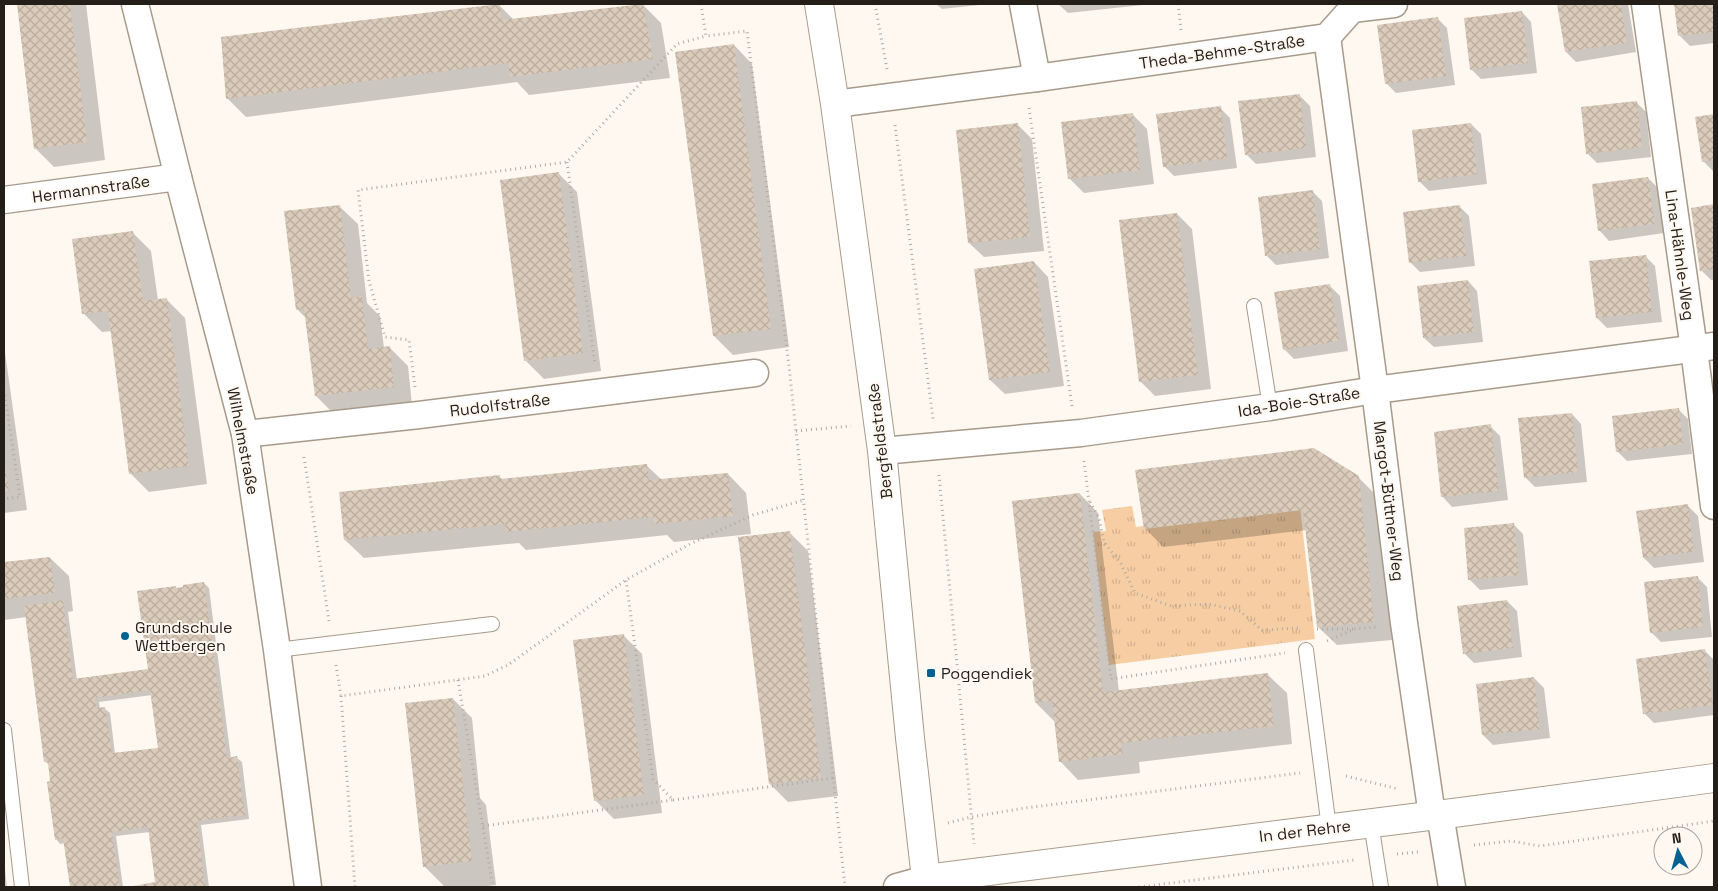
<svg xmlns="http://www.w3.org/2000/svg" width="1718" height="891" viewBox="0 0 1718 891" font-family="'Space Grotesk',sans-serif">
  <style>
    .park { fill: url(#park-tufts) }
    .shadow { fill: #0003; fill-rule: evenodd }
    .building { fill: url(#building-cross-hatch); fill-rule: evenodd }
    .lines { fill: none; stroke-linecap: round; stroke-linejoin: round }
    .service-casing { stroke: #a89a8a; stroke-width: 16 }
    .minor-casing { stroke: #a89a8a; stroke-width: 29 }
    .tertiary-casing { stroke: #a89a8a; stroke-width: 30 }
    .path { stroke: #b1aba4; stroke-width: 3; stroke-dasharray: 1 4; stroke-linecap: butt }
    .service { stroke: #fff; stroke-width: 14 }
    .minor { stroke: #fff; stroke-width: 26 }
    .tertiary { stroke: #fff; stroke-width: 28 }
    .poi-dot { fill: #016191; stroke: #fef8f1; stroke-width: 2 }
    .labels { text-anchor: middle; dominant-baseline: central; stroke-width: 4; stroke-linejoin: round; paint-order: stroke }
    .street-label { font-size: 16px; fill: #241e18; stroke: #fef8f1 }
    .poi-label { font-size: 16px; fill: #241e18; stroke: #fef8f1; text-anchor: start }
  </style>
  <defs>
    <pattern id="park-tufts" width="24" height="20" patternUnits="userSpaceOnUse" patternTransform="scale(1.25)"><rect width="24" height="20" fill="#f7cea3"/><path d="M3 7l-1-3M5 7V3M7 7l1-3M15 17l-1-3M17 17v-4M19 17l1-3" fill="none" stroke="#d4b08c"/></pattern>
    <pattern id="building-cross-hatch" width="8" height="8" patternUnits="userSpaceOnUse" patternTransform="scale(1.25)"><rect width="8" height="8" fill="#dacbbb"/><path d="M0 0l8 8M0 8l8-8" fill="none" stroke="#bbaea0"/></pattern>
  </defs>
  <rect width="100%" height="100%" fill="#fef8f1"/>
  <!-- park -->
  <polygon class="park" points="1132,506 1136,527 1300,507 1315,639 1109,665 1093,532 1106,531 1102,510"/>
  <!-- shadow -->
  <g class="shadow">
    <polygon points="18,4 86,4 105,160 54,167 35,148"/>
    <polygon points="936,4 988,4 942,9"/>
    <polygon points="1058,4 1152,4 1068,13"/>
    <polygon points="1559,4 1628,4 1636,52 1576,62 1566,52"/>
    <polygon points="1676,4 1714,4 1714,43 1690,46 1680,36"/>
    <polygon points="499,5 514,20 643,5 661,23 670,78 529,95 517,82 246,117 227,98"/>
    <polygon points="1522,12 1531,22 1537,73 1481,79 1471,69"/>
    <polygon points="1437,18 1447,28 1455,85 1396,93 1386,83"/>
    <polygon points="734,45 752,64 789,347 733,355 714,336 677,53"/>
    <polygon points="1300,96 1310,106 1316,157 1256,164 1246,154"/>
    <polygon points="1636,102 1646,112 1651,157 1597,163 1587,153"/>
    <polygon points="1220,108 1230,118 1237,168 1174,176 1164,166"/>
    <polygon points="1132,114 1147,129 1154,184 1084,193 1069,178"/>
    <polygon points="1714,115 1714,171 1713,171 1703,161 1696,118"/>
    <polygon points="1017,124 1032,139 1044,251 984,257 969,243"/>
    <polygon points="1471,124 1481,134 1487,184 1429,191 1419,181"/>
    <polygon points="559,174 577,192 601,371 544,379 525,360"/>
    <polygon points="1648,178 1658,188 1664,233 1609,241 1600,231"/>
    <polygon points="1312,191 1322,201 1329,258 1276,265 1266,255"/>
    <polygon points="339,206 358,224 367,303 380,316 384,348 389,347 408,366 412,405 334,414 316,396 307,319 297,309"/>
    <polygon points="1459,206 1469,216 1475,266 1420,272 1410,262"/>
    <polygon points="1714,206 1714,280 1711,280 1701,270 1692,209"/>
    <polygon points="1177,214 1192,229 1211,389 1155,396 1141,382"/>
    <polygon points="132,232 151,251 158,300 166,299 185,318 207,484 149,492 130,473 112,331 102,332 83,313"/>
    <polygon points="1645,256 1655,266 1662,322 1607,328 1597,318"/>
    <polygon points="1034,262 1048,277 1064,386 1005,394 990,380"/>
    <polygon points="1468,281 1477,291 1483,342 1434,347 1424,338"/>
    <polygon points="1330,286 1340,296 1348,351 1294,359 1284,349"/>
    <polygon points="4,345 27,510 4,513"/>
    <polygon points="1678,409 1688,419 1692,454 1627,461 1617,451"/>
    <polygon points="1572,414 1581,424 1587,482 1535,487 1525,477"/>
    <polygon points="1490,426 1500,436 1508,500 1452,507 1443,497"/>
    <polygon points="647,466 662,480 728,474 746,493 751,534 674,542 667,535 526,550 519,543 364,558 345,540 499,476 503,480"/>
    <polygon points="1358,477 1377,496 1392,640 1337,645 1318,627 1307,530 1163,547 1145,528"/>
    <polygon points="1080,494 1098,513 1119,692 1268,675 1287,693 1292,744 1139,762 1140,773 1078,780 1060,761 1055,722 1036,703"/>
    <polygon points="1688,506 1698,516 1704,562 1654,568 1644,558"/>
    <polygon points="1513,524 1523,534 1528,585 1480,590 1470,580"/>
    <polygon points="789,532 808,551 838,796 788,802 770,784"/>
    <path d="M50 558 69 576 73 611 68 612 77 680 149 670 175 587 178 589 204 583 209 588 231 759 237 758 242 762 249 819 201 825 209 887H129L157 884 150 832 116 836 123 887H71L65 843 60 844 56 839 49 765 45 761 27 617 4 620V564ZM152 695 159 749 115 754 110 713 105 709H100L99 702Z"/>
    <polygon points="1697,577 1707,587 1712,637 1661,642 1651,632"/>
    <polygon points="1507,601 1517,611 1522,657 1474,663 1464,653"/>
    <polygon points="623,635 642,654 662,813 614,819 595,800"/>
    <polygon points="1705,651 1714,660 1714,715 1654,723 1644,713"/>
    <polygon points="1534,678 1544,688 1550,738 1493,745 1483,735"/>
    <polygon points="453,699 472,718 480,798 486,805 496,885 478,887 445,887 424,866"/>
    <polygon points="4,860 7,887 4,887"/>
  </g>
  <!-- building -->
  <g class="building">
    <polygon points="17,4 70,4 87,142 34,149"/>
    <polygon points="500,4 501,20 643,4 653,59 510,77 508,63 226,99 221,37"/>
    <polygon points="1557,4 1621,4 1627,43 1565,52"/>
    <polygon points="1674,4 1714,4 1714,32 1678,36"/>
    <polygon points="1522,11 1528,63 1470,70 1464,18"/>
    <polygon points="1438,17 1446,76 1385,84 1377,25"/>
    <polygon points="734,44 771,329 713,336 675,52"/>
    <polygon points="1300,94 1306,148 1245,155 1238,101"/>
    <polygon points="1637,101 1642,147 1586,154 1581,107"/>
    <polygon points="1221,106 1227,158 1163,167 1156,114"/>
    <polygon points="1133,113 1140,170 1068,179 1061,122"/>
    <polygon points="1714,114 1714,160 1702,162 1695,117"/>
    <polygon points="1018,123 1030,237 968,243 956,130"/>
    <polygon points="1471,123 1477,174 1418,182 1412,130"/>
    <polygon points="559,172 583,353 524,361 500,180"/>
    <polygon points="1648,177 1655,224 1598,231 1592,184"/>
    <polygon points="1313,190 1320,249 1265,256 1258,197"/>
    <polygon points="1714,204 1714,269 1700,271 1691,208"/>
    <polygon points="340,205 351,298 362,296 368,349 390,346 394,387 315,396 304,309 296,310 284,211"/>
    <polygon points="1460,205 1466,256 1409,263 1403,212"/>
    <polygon points="1177,213 1198,375 1139,382 1119,220"/>
    <polygon points="133,231 143,301 167,298 189,466 129,474 108,311 82,314 72,239"/>
    <polygon points="1646,255 1652,312 1596,318 1589,261"/>
    <polygon points="1034,261 1050,372 989,380 974,269"/>
    <polygon points="1468,280 1474,332 1423,338 1417,286"/>
    <polygon points="1330,284 1339,341 1283,350 1274,292"/>
    <polygon points="1679,408 1683,444 1616,452 1612,416"/>
    <polygon points="1572,413 1578,472 1524,478 1518,418"/>
    <polygon points="1491,424 1499,491 1441,497 1434,432"/>
    <polygon points="1314,448 1359,476 1374,622 1317,627 1303,510 1144,529 1135,470"/>
    <polygon points="4,463 9,491 4,492"/>
    <polygon points="647,464 649,480 728,473 733,516 654,524 653,517 506,532 505,524 344,540 339,492 500,475 500,479"/>
    <polygon points="1080,493 1103,692 1268,673 1274,726 1121,743 1123,754 1059,762 1052,701 1035,703 1012,501"/>
    <polygon points="1688,504 1694,552 1643,558 1636,511"/>
    <polygon points="1514,523 1519,575 1468,580 1464,528"/>
    <polygon points="790,531 821,778 769,784 738,537"/>
    <polygon points="50,557 55,593 4,599 4,562"/>
    <polygon points="1698,576 1703,627 1650,633 1644,582"/>
    <path d="M204 582 227 758 237 756 245 815 197 821 205 887H128L155 882 148 827 112 832 120 887H70L63 838 55 840 47 782 50 781 48 762H44L24 606 63 600 73 679 148 669 137 591 176 586V588L183 587V585ZM150 690 158 748 112 753 105 707 96 708 95 698Z"/>
    <polygon points="1507,600 1513,648 1463,654 1457,606"/>
    <polygon points="624,634 644,795 594,801 573,640"/>
    <polygon points="1705,649 1713,705 1643,714 1636,659"/>
    <polygon points="1534,677 1540,729 1482,735 1476,684"/>
    <polygon points="453,698 472,861 423,867 405,703"/>
  </g>
  <g class="lines">
    <defs>
      <g id="service">
        <polyline points="1254,306 1270,407"/>
        <polyline points="277,650 492,624"/>
        <polyline points="1306,650 1329,828"/>
        <polyline points="4,730 22,887"/>
        <polyline points="1371,823 1381,887"/>
      </g>
      <g id="minor">
        <polyline points="135,4 178,177 245,434 277,650 308,887"/>
        <polyline points="1023,4 1037,78"/>
        <polyline points="1645,4 1694,349 1714,506"/>
        <polyline points="1327,37 1375,390 1404,623 1432,815"/>
        <polyline points="835,104 1037,78 1327,37 1352,9 1394,4"/>
        <polyline points="4,200 178,177"/>
        <polyline points="245,434 419,415 755,373"/>
        <polyline points="882,451 1081,433 1270,407 1375,390 1714,346"/>
        <polyline points="1440,814 1452,887"/>
        <polyline points="897,887 926,879 927,887"/>
      </g>
      <polyline id="tertiary" points="819,4 835,104 882,451 910,738 926,879 1461,812 1714,778"/>
    </defs>
    <!-- service casing -->
    <use href="#service" class="service-casing"/>
    <!-- minor casing -->
    <use href="#minor" class="minor-casing"/>
    <!-- tertiary casing -->
    <use href="#tertiary" class="tertiary-casing"/>
    <!-- path -->
    <g class="path">
      <polyline points="701,4 706,36 747,31 789,366 845,887"/>
      <polyline points="875,4 887,69"/>
      <polyline points="1178,4 1181,30"/>
      <polyline points="1029,108 1072,406"/>
      <polyline points="895,125 933,419"/>
      <polyline points="567,162 595,364"/>
      <polyline points="415,387 409,340 385,337 369,281 358,190 567,162 677,44 706,36"/>
      <polyline points="4,390 20,497 4,499"/>
      <polyline points="796,431 851,426"/>
      <polyline points="304,457 329,621"/>
      <polyline points="1084,461 1111,679 1285,653"/>
      <polyline points="939,475 974,844"/>
      <polyline points="1090,502 1099,518 1104,542 1121,564 1135,593 1171,606 1209,604 1240,611 1262,630 1299,628"/>
      <polyline points="1317,629 1353,629"/>
      <polyline points="1327,641 1354,629 1376,627"/>
      <polyline points="336,665 341,696 485,676 508,665 626,580 690,544 753,515 804,500"/>
      <polyline points="458,680 493,887"/>
      <polyline points="341,696 355,887"/>
      <polyline points="1346,776 1398,789"/>
      <polyline points="673,800 833,778"/>
      <polyline points="948,823 971,817 1025,808 1300,773"/>
      <polyline points="483,826 673,800 653,779 626,580"/>
      <polyline points="1474,845 1511,841 1540,846 1714,821"/>
      <polyline points="1397,854 1418,852"/>
      <polyline points="1139,887 1354,860"/>
    </g>
    <!-- service -->
    <use href="#service" class="service"/>
    <!-- minor -->
    <use href="#minor" class="minor"/>
    <!-- tertiary -->
    <use href="#tertiary" class="tertiary"/>
  </g>
  <!-- markers -->
  <g class="poi-dot">
    <circle cx="125" cy="636" r="5"/>
    <rect x="926" y="668" width="10" height="10" rx="2.5"/>
  </g>
  <g class="labels">
    <!-- street labels -->
    <g class="street-label">
      <text transform="translate(1222 52) rotate(-8)">Theda-Behme-Straße</text>
      <text transform="translate(91 189) rotate(-8)">Hermannstraße</text>
      <text transform="translate(1680 255) rotate(82)">Lina-Hähnle-Weg</text>
      <text transform="translate(1299 402) rotate(-9)">Ida-Boie-Straße</text>
      <text transform="translate(500 405) rotate(-7)">Rudolfstraße</text>
      <text transform="translate(243 441) rotate(79)">Wilhelmstraße</text>
      <text transform="translate(880 441) rotate(-97)">Bergfeldstraße</text>
      <text transform="translate(1389 501) rotate(83)">Margot-Büttner-Weg</text>
      <text transform="translate(1305 831) rotate(-7)">In der Rehre</text>
    </g>
    <!-- poi labels -->
    <g class="poi-label">
      <text x="135" y="627">Grundschule<tspan x="135" dy="18">Wettbergen</tspan></text>
      <text x="941" y="673">Poggendiek</text>
    </g>
  </g>
  <!-- border -->
  <rect width="1718" height="891" fill="none" stroke="#241e18" stroke-width="10"/>
  <!-- north arrow -->
  <g transform="translate(1678 851) rotate(354)"><circle r="24" fill="#fef8f1" stroke="#a7a19a"/>
  <path d="M0-4L9 19L0 12L-9 19Z" fill="#016191"/>
  <text y="-8" font-size="14" font-weight="bold" text-anchor="middle" fill="#241e18">N</text>
  </g>
</svg>
